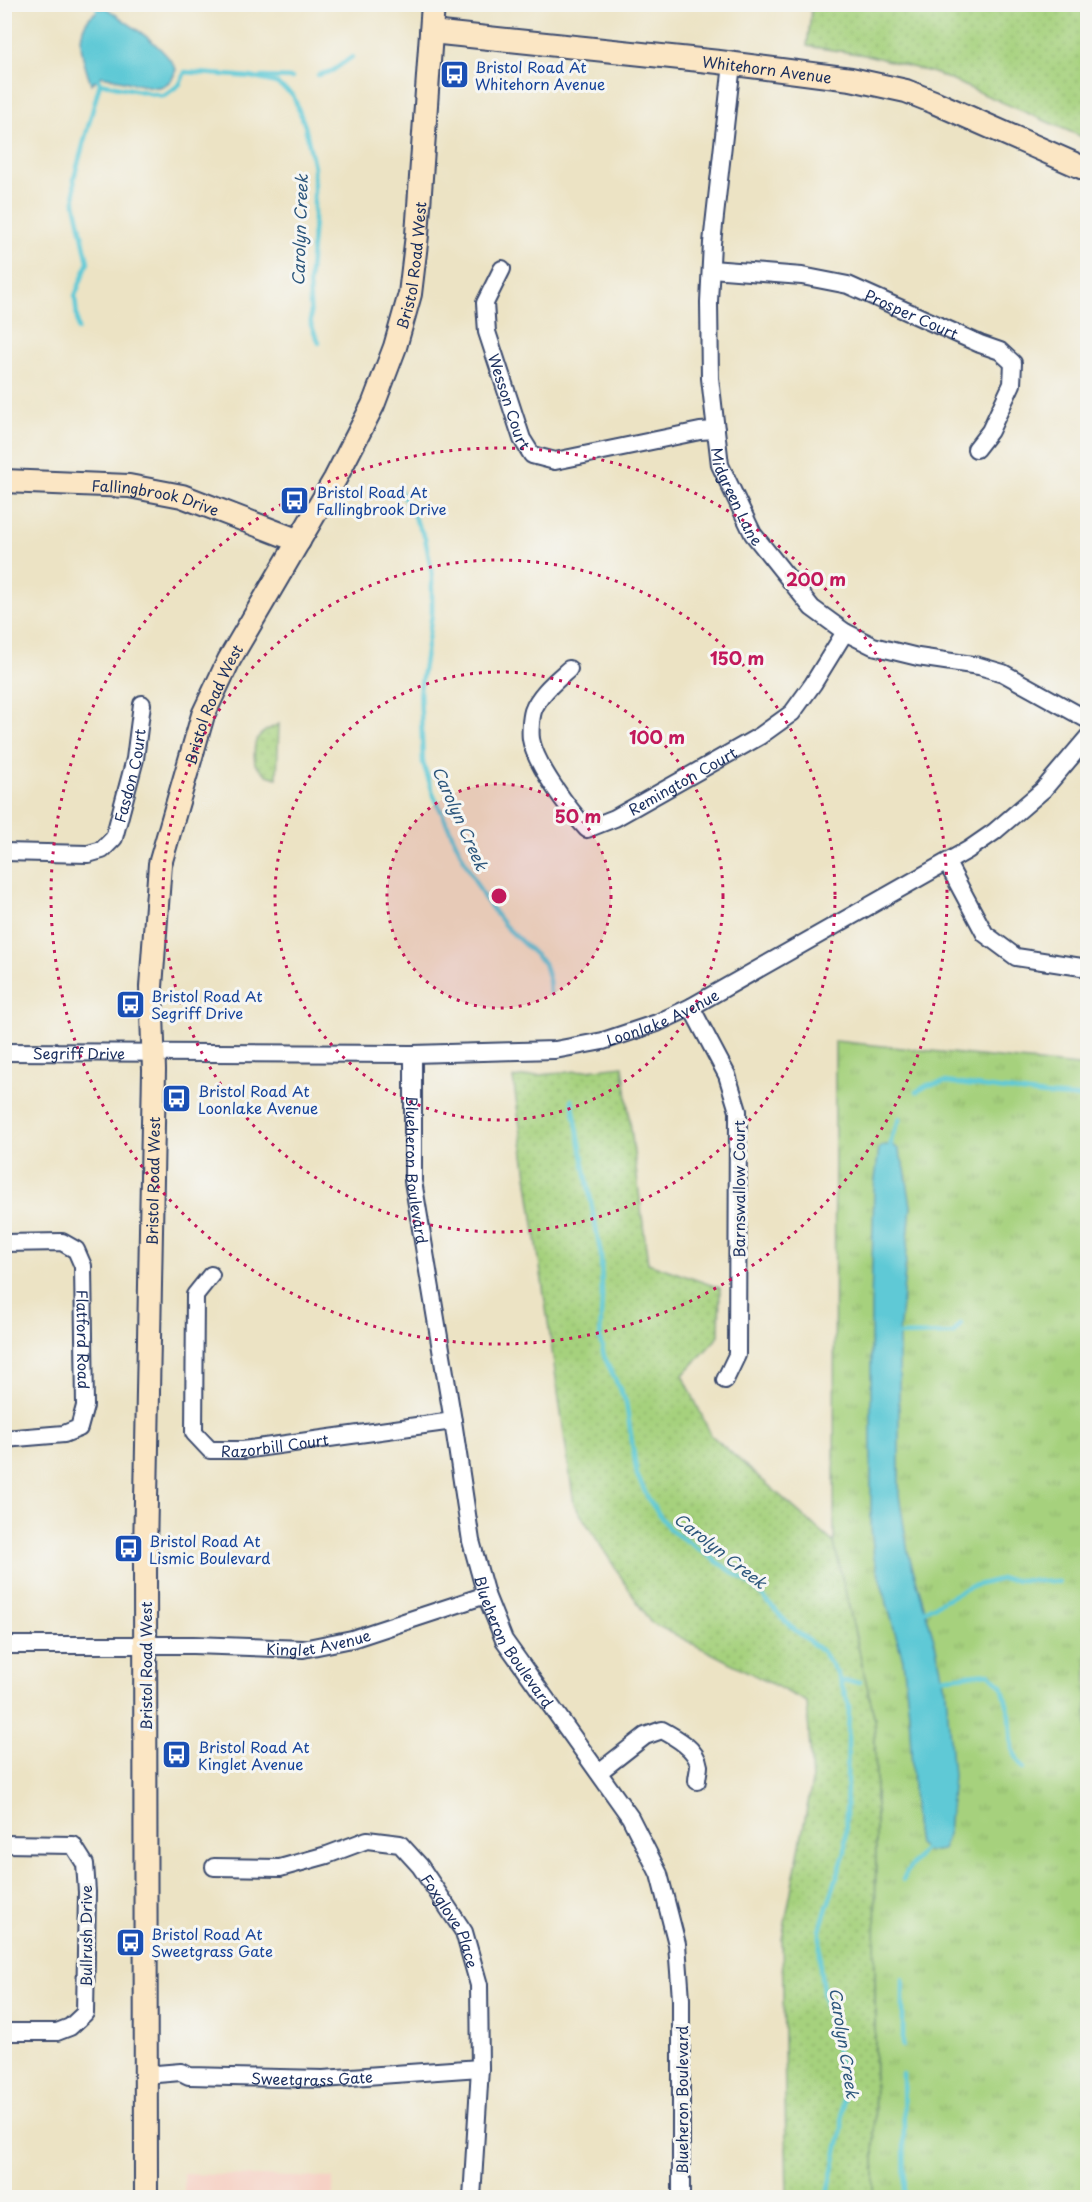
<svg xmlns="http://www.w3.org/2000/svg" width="1092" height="2202" viewBox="0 0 1092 2202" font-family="'Playpen Sans',sans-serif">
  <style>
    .built { fill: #f6d1c5 }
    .grass { fill: url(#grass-tufts); stroke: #60806e; stroke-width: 1.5 }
    .park { fill: url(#park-dots); stroke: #60806e; stroke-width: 1.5 }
    .water { fill: #5ec9d6; stroke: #3c7c9a; stroke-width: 1.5 }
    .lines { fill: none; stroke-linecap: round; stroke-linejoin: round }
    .stream { stroke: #5ec9d6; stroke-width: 4.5 }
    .street-casing { stroke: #3a4a6d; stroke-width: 20 }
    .secondary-casing { stroke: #3a4a6d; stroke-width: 26 }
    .street { stroke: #fff; stroke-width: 16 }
    .secondary { stroke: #fbe6c4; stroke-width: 22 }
    .ring { fill: none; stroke: #c2185b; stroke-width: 3; stroke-dasharray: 3 6 }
    .labels { text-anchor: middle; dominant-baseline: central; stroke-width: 6; stroke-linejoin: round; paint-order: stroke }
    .transit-label { font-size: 15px; fill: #164399; stroke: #f6f6f2; text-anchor: start }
    .street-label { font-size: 15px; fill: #1b2f5e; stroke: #f6f6f2 }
    .water-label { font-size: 16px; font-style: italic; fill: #2c567c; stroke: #f6f6f2 }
    .centre { fill: #c2185b; stroke: #f6f6f2; stroke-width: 3 }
    .ring-label { font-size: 18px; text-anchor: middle; font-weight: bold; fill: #c2185b; stroke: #f6f6f2; stroke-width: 6; stroke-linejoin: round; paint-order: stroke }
  </style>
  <defs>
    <pattern id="grass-tufts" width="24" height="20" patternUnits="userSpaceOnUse" patternTransform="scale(1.5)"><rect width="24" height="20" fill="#a6d17d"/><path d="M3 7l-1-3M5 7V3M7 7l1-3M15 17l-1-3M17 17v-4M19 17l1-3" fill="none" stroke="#8eb46e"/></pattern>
    <pattern id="park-dots" width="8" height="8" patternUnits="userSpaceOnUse" patternTransform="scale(1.5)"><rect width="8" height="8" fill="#a6d17d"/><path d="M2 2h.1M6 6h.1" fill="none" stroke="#8eb46e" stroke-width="1.8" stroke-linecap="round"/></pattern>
  </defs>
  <rect width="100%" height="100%" fill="#f6f6f2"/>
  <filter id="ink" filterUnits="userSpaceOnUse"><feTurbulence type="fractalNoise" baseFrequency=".0167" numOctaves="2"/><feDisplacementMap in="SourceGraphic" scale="12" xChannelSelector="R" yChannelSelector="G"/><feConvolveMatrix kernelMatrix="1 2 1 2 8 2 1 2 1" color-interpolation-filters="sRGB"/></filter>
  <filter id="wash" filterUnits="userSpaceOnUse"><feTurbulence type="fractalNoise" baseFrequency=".008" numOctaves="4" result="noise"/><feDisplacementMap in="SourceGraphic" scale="24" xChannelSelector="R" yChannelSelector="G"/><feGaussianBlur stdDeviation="1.35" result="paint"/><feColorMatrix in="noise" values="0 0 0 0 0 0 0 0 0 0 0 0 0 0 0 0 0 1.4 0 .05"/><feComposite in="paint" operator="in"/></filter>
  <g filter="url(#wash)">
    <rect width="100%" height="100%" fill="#ece3c4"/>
    <!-- built -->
    <polygon class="built" points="184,2174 333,2178 333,2197 184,2197"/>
    <!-- grass -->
    <polygon class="grass" points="835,1041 1087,1067 1087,2197 874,2197 876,1782 874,1716 834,1543"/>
    <!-- park -->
    <g class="park">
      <polygon points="812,5 1087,5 1087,139 937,74 871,56 807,46"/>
      <path d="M279 724 277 778 267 775 255 764C252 738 256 735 279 724Z"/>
      <polygon points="623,1066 648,1263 720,1288 719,1336 683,1375 711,1435 834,1543 874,1716 876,1782 874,2197 787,2197 782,1938 812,1782 807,1702 650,1622 574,1504 513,1078"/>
    </g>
    <!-- water -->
    <g class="water">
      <path d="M105 7C129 25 162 43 176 69 174 78 170 84 160 87 151 89 114 78 102 76L91 84C81 56 70 22 105 7Z"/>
      <polygon points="885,1145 892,1145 898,1149 905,1169 911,1206 899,1336 899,1495 908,1552 935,1643 946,1692 953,1776 948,1833 942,1850 928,1852 918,1844 915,1824 909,1713 903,1660 874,1558 871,1527 871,1306 874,1188 879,1148"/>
    </g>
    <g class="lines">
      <!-- stream -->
      <g class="stream">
        <polyline points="96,4 100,14"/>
        <polyline points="97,75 100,83 164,96 180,84 185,72 251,77 276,83 293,95 305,126 314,167 314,220 309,284 311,325 319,343"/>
        <polyline points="318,75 332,71 352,57"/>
        <polyline points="262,77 292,78"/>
        <polyline points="78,329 75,296 88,262 75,203 74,178 100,83"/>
        <polyline points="400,490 425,538 432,573 432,614 420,690 423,763 434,796 465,862 484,898 505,926 544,963 549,980 550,993"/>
        <polyline points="916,1092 928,1085 945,1082 1045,1095 1088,1098"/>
        <polyline points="572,1100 601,1255 602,1297 600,1339 604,1356 626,1402 637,1475 649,1500 670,1530 753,1586 790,1626 822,1651 837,1673 849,1705 845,1852 820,1929 820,1968 825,2005 836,2044 843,2093 842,2129 827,2198"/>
        <polyline points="890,1149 892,1136 900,1118"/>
        <polyline points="894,1335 953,1334 961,1324"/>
        <polyline points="922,1612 969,1587 1001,1579 1059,1582"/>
        <polyline points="938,1678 989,1673 1002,1686 1010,1715 1012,1749 1023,1769"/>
        <polyline points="840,1681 860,1682"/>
        <polyline points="903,1880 907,1871 927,1845"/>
        <polyline points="903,1979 903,2046"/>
        <polyline points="903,2074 905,2198"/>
      </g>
    </g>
  </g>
  <g filter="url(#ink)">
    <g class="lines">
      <defs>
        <g id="street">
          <path id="s1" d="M732 64 712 243 709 302 710 378 720 465 753 534 812 608 845 632 873 646 918 657 979 666 1003 673 1088 720"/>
          <path id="s2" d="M502 269 485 303 487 332 522 439 532 455 555 461 700 431 716 430"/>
          <path id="s3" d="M711 269 802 276 848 285 980 344 1000 351 1013 363 1012 384 990 431 976 449"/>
          <path id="s4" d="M569 669C557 680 539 694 533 711 531 718 530 732 531 739 535 764 569 810 587 829L615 818 760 736 792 713 813 684 845 632"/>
          <path id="s5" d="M4 852 88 854 102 850 114 838 135 759 142 704"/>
          <polyline points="947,863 985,934 1016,957 1088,968"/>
          <polyline points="691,1007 727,1075 738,1111 737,1355 725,1380"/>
          <path id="s6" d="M4 1052 413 1054 555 1050 603 1041 657 1023 691 1007 968 850 994 832 1043 790 1088 737"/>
          <path id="s7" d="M413 1054V1181L453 1421 471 1541 486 1595 504 1640 630 1817 659 1874 677 1944 681 1999V2198"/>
          <path id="s8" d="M4 1243 62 1242 76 1250 83 1266 85 1406 79 1428 64 1434 4 1439"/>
          <path id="s9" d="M211 1275 195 1295 194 1433 210 1450H243L453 1421"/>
          <path id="s10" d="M4 1645H193L303 1649 352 1639 486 1595"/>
          <path d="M599 1772 645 1736 662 1730C675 1737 697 1749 699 1766 699 1770 697 1776 697 1781"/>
          <polyline points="4,1844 73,1845 85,1864 87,1892 85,2013 70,2027 57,2032 4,2032"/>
          <path id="s11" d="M214 1867 280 1868 327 1855 367 1840 400 1844 420 1866 464 1932 479 1985 480 2068 472 2198"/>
          <path id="s12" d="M145 2075 181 2072 189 2076 323 2079 480 2068"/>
        </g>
        <g id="secondary">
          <path id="s13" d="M431 32 719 62 851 79 906 91 934 102 1088 170"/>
          <path id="s14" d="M4 481 129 486 182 496 299 541"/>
          <path id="s15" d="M146 2198 145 1553 154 1070 151 987 160 864 203 715 229 660 335 479 373 405 395 347 410 294 417 235 433 4"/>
        </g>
      </defs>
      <!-- street casing -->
      <use href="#street" class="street-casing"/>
      <!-- secondary casing -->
      <use href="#secondary" class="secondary-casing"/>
      <!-- street -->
      <use href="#street" class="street"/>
      <!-- secondary -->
      <use href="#secondary" class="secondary"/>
    </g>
  </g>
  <!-- distance rings -->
  <circle cx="499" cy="896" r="112" fill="#c2185b" fill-opacity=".12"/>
  <g class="ring">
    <circle cx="499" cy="896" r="112"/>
    <circle cx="499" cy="896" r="224"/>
    <circle cx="499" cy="896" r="336"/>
    <circle cx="499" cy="896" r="448"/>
  </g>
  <!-- icons -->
  <defs>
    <symbol id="bus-square" viewBox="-11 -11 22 22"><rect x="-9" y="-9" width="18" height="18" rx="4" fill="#1a4fb4" stroke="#f6f6f2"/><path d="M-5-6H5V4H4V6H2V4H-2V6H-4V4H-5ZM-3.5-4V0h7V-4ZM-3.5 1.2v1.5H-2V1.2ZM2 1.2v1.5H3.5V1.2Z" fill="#fff"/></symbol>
  </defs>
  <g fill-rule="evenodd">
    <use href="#bus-square" x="438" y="58" width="33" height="33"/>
    <use href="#bus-square" x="278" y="484" width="33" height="33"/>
    <use href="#bus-square" x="114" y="988" width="33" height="33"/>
    <use href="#bus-square" x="160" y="1082" width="33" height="33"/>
    <use href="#bus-square" x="112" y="1532" width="33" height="33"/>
    <use href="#bus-square" x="160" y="1738" width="33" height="33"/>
    <use href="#bus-square" x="114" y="1926" width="33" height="33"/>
  </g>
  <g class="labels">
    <!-- transit labels -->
    <g class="transit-label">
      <text x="475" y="66">Bristol Road At<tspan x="475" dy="17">Whitehorn Avenue</tspan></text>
      <text x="316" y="491">Bristol Road At<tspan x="316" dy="17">Fallingbrook Drive</tspan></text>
      <text x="151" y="995">Bristol Road At<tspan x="151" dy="17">Segriff Drive</tspan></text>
      <text x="198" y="1090">Bristol Road At<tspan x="198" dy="17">Loonlake Avenue</tspan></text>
      <text x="149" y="1540">Bristol Road At<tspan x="149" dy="17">Lismic Boulevard</tspan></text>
      <text x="198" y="1746">Bristol Road At<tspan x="198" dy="17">Kinglet Avenue</tspan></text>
      <text x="151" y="1933">Bristol Road At<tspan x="151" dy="17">Sweetgrass Gate</tspan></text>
    </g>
    <!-- street labels -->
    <g class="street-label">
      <text stroke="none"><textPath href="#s13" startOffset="338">Whitehorn Avenue</textPath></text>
      <text stroke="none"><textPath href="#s15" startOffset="1989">Bristol Road West</textPath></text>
      <text stroke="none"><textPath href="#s3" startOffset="208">Prosper Court</textPath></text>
      <text stroke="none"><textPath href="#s2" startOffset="140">Wesson Court</textPath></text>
      <text stroke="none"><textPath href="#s1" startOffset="438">Midgreen Lane</textPath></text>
      <text stroke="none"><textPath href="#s14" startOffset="153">Fallingbrook Drive</textPath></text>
      <text stroke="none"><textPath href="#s15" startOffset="1503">Bristol Road West</textPath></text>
      <text stroke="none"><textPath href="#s5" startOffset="180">Fasdon Court</textPath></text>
      <text stroke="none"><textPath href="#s4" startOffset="298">Remington Court</textPath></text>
      <text stroke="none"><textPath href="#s6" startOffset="664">Loonlake Avenue</textPath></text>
      <text stroke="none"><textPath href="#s6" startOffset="75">Segriff Drive</textPath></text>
      <text stroke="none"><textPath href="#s7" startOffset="116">Blueheron Boulevard</textPath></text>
      <text stroke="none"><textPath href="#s15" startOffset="1017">Bristol Road West</textPath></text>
      <text transform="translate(738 1189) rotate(-90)">Barnswallow Court</text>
      <text stroke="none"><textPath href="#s8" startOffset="165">Flatford Road</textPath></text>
      <text stroke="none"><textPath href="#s9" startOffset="252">Razorbill Court</textPath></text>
      <text stroke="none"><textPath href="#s10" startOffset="315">Kinglet Avenue</textPath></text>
      <text stroke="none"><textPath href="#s7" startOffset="602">Blueheron Boulevard</textPath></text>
      <text transform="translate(145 1666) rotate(-90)">Bristol Road West</text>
      <text stroke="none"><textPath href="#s11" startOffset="284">Foxglove Place</textPath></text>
      <text transform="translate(85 1936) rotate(-90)">Bullrush Drive</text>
      <text stroke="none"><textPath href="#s12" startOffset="168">Sweetgrass Gate</textPath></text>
      <text transform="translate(681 2100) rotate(-90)">Blueheron Boulevard</text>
    </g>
    <!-- water labels -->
    <g class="water-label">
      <text transform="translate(299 230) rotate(-88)">Carolyn Creek</text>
      <text transform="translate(461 818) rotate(66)">Carolyn Creek</text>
      <text transform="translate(721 1550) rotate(38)">Carolyn Creek</text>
      <text transform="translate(845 2043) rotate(81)">Carolyn Creek</text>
    </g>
  </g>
  <circle cx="499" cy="896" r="9" class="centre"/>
  <g class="ring-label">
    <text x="816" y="586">200 m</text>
    <text x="737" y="665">150 m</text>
    <text x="657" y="744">100 m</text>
    <text x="578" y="823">50 m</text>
  </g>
  <!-- margin -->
  <rect width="1092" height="2202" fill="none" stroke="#f6f6f2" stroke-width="24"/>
</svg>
